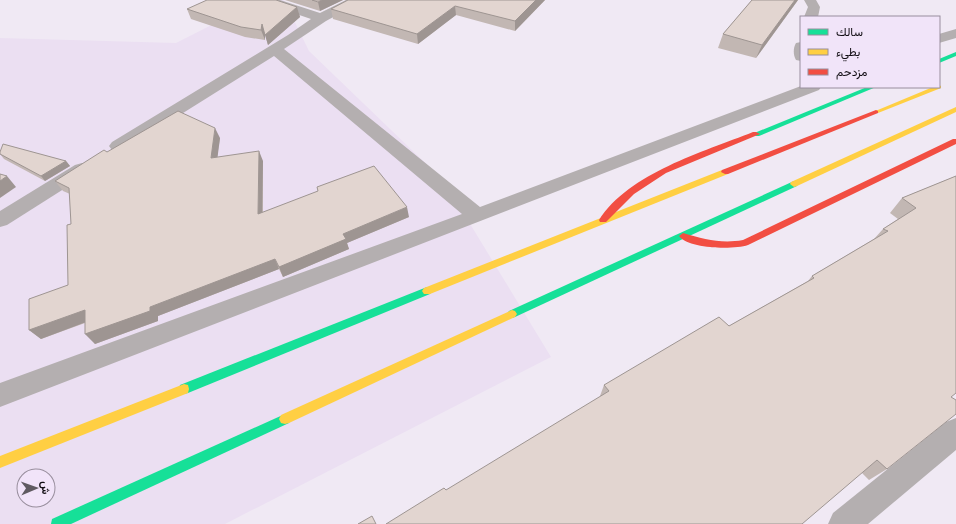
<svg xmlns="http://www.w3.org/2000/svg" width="956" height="524" viewBox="0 0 956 524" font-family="'Work Sans',Vazirmatn,sans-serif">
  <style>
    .built { fill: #ebdff2; fill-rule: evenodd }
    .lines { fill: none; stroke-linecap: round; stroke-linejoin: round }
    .street { fill: #b4afb0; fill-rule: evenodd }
    .fast { fill: #16e098; fill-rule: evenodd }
    .slow { fill: #ffcf43; fill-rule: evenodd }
    .jam { fill: #f24e42; fill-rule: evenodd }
    .wall { fill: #c2b7b3 }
    .shaded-wall { fill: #9e9592 }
    .building { fill: #e2d5d0; stroke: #9e9592 }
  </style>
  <rect width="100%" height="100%" fill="#f0e9f4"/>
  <!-- built -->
  <path class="built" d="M261 0H284L309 51 444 181 551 357 225 524H0V38L176 43ZM24 476H48V500H24Z"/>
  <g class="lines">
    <!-- street -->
    <g class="street">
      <polygon points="262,0 280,0 320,13 346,0 361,0 359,3 326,21 284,49 480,207 801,86 821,87 819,90 0,407 0,383 462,214 274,56 124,150 118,151 112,150 109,146 112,142 288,35 311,19 264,3"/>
      <polygon points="804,0 816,0 820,7 818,17 804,17 808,7"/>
      <polygon points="956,29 956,38 939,43 939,34"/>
      <path d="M801 42V61L796 60C793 55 793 48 796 43Z"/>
      <polygon points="82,163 89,165 91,169 89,173 7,225 0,227 0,211 75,165"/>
      <polygon points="956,418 956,450 868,524 828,524 833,513 946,422"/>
    </g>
    <!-- fast -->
    <g class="fast">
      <polygon points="956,52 956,56 939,63 939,59"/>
      <polygon points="867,87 876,87 759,136 756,136 752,134"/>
      <polygon points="794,181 798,184 797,186 515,317 512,318 509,317 507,314 509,311"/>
      <polygon points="427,287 430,288 432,291 430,294 188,393 184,394 180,393 179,389 180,385"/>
      <polygon points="285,414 289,415 291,419 289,423 71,524 51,524 52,519"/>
    </g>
    <!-- slow -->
    <g class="slow">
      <polygon points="939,85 941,86 941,88 878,113 874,113 873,112 933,87 939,87"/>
      <polygon points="956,107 956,112 797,186 794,187 790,184 791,182"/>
      <polygon points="722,170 725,170 729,172 728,174 430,294 424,294 422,291 424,288"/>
      <polygon points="512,310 515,311 517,314 515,317 289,423 285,424 281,423 279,419 281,415"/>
      <polygon points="184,384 188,385 189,389 188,393 0,468 0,456"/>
    </g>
    <!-- jam -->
    <g class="jam">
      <polygon points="876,110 878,111 878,113 728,174 725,174 721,172 722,170"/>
      <path d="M753 132H756L760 134 666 173 634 194 606 222H600L599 220C629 173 703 152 753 132Z"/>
      <path d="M953 139H956V144L748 245C733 250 689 249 679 236L683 233C704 239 721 244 743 240Z"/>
    </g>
  </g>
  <!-- wall -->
  <g class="wall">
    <polygon points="285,0 343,0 320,11"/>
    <polygon points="348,0 545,0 515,31 456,15 418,44 333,19 331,9"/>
    <polygon points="752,0 798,0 756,58 718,48 723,34"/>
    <polygon points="297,7 300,17 268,45 265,34 265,40 245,37 191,19 187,9"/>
    <polygon points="220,138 217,157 263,161 263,212 409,217 347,243 349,249 283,277 279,269 158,316 158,321 95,344 85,323 41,339 29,330 68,285 71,224 70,194 63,191 55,181 107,152"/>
    <polygon points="0,152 66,161 70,166 45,181 4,159 0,154"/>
    <polygon points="956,176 951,397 887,469 869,480 862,473 600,396 604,385 729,326 808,281 812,276 874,239 883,229 898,219 890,213 902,198"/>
  </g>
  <!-- shaded-wall -->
  <g class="shaded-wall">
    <polygon points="322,0 343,0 320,11 318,2"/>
    <polygon points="536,0 545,0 515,31 515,21"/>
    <polygon points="795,0 798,0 756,58 762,45"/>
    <polygon points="455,6 456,15 418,44 417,34"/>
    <polygon points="297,7 300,17 268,45 265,35"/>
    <polygon points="262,24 265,34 265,40 261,30"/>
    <polygon points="215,128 220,138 216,169 211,158"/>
    <polygon points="259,151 263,161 262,224 258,214"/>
    <polygon points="66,161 70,166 45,181 41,176"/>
    <polygon points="7,176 16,187 0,198 0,181"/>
    <polygon points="407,207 409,217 347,243 349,249 283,277 279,267 343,234"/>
    <polygon points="275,259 279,269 158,316 158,321 95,344 85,334 150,307"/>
    <polygon points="85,310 94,319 41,339 29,330"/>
  </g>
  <!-- building -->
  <g class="building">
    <polygon points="207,0 276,0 297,7 265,35 262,24 261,30 241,27 187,9"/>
    <polygon points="312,0 322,0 318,2"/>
    <polygon points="348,0 536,0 515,21 455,6 417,34 331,9"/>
    <polygon points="752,0 795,0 762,45 723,34"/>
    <polygon points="178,111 215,128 211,158 259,151 258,214 318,191 317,187 374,166 407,207 343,234 346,239 279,267 275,259 150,307 150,311 85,334 85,310 29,330 29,299 68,285 67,225 71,224 69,188 55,181 104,150 107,152"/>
    <polygon points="3,144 66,161 41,176 0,154 0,152"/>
    <polygon points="0,174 7,176 0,181"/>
    <polygon points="956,176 956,393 951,397 956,400 956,414 887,469 877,460 802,524 386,524 444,488 446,490 609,391 604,385 719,317 729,326 814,278 812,276 888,231 883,229 916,208 902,198"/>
    <polygon points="372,516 376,524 358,524"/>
  </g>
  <!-- legend -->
  <rect x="800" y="16" width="140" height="72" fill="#f1e4f9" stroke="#988e9d"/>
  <rect x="808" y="29" width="20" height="6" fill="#16e098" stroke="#988e9d"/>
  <text x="836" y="36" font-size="12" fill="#120e14">سالك</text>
  <rect x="808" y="49" width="20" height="6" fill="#ffcf43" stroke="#988e9d"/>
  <text x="836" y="56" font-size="12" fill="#120e14">بطيء</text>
  <rect x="808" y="69" width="20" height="6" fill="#f24e42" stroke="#988e9d"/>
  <text x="836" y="76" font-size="12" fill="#120e14">مزدحم</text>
  <!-- north arrow -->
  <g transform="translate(36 488) rotate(88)"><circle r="19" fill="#f1e4f9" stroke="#988e9d"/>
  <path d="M0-3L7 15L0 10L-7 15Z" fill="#605b62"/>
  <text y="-6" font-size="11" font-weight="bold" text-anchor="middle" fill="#120e14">ش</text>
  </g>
</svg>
